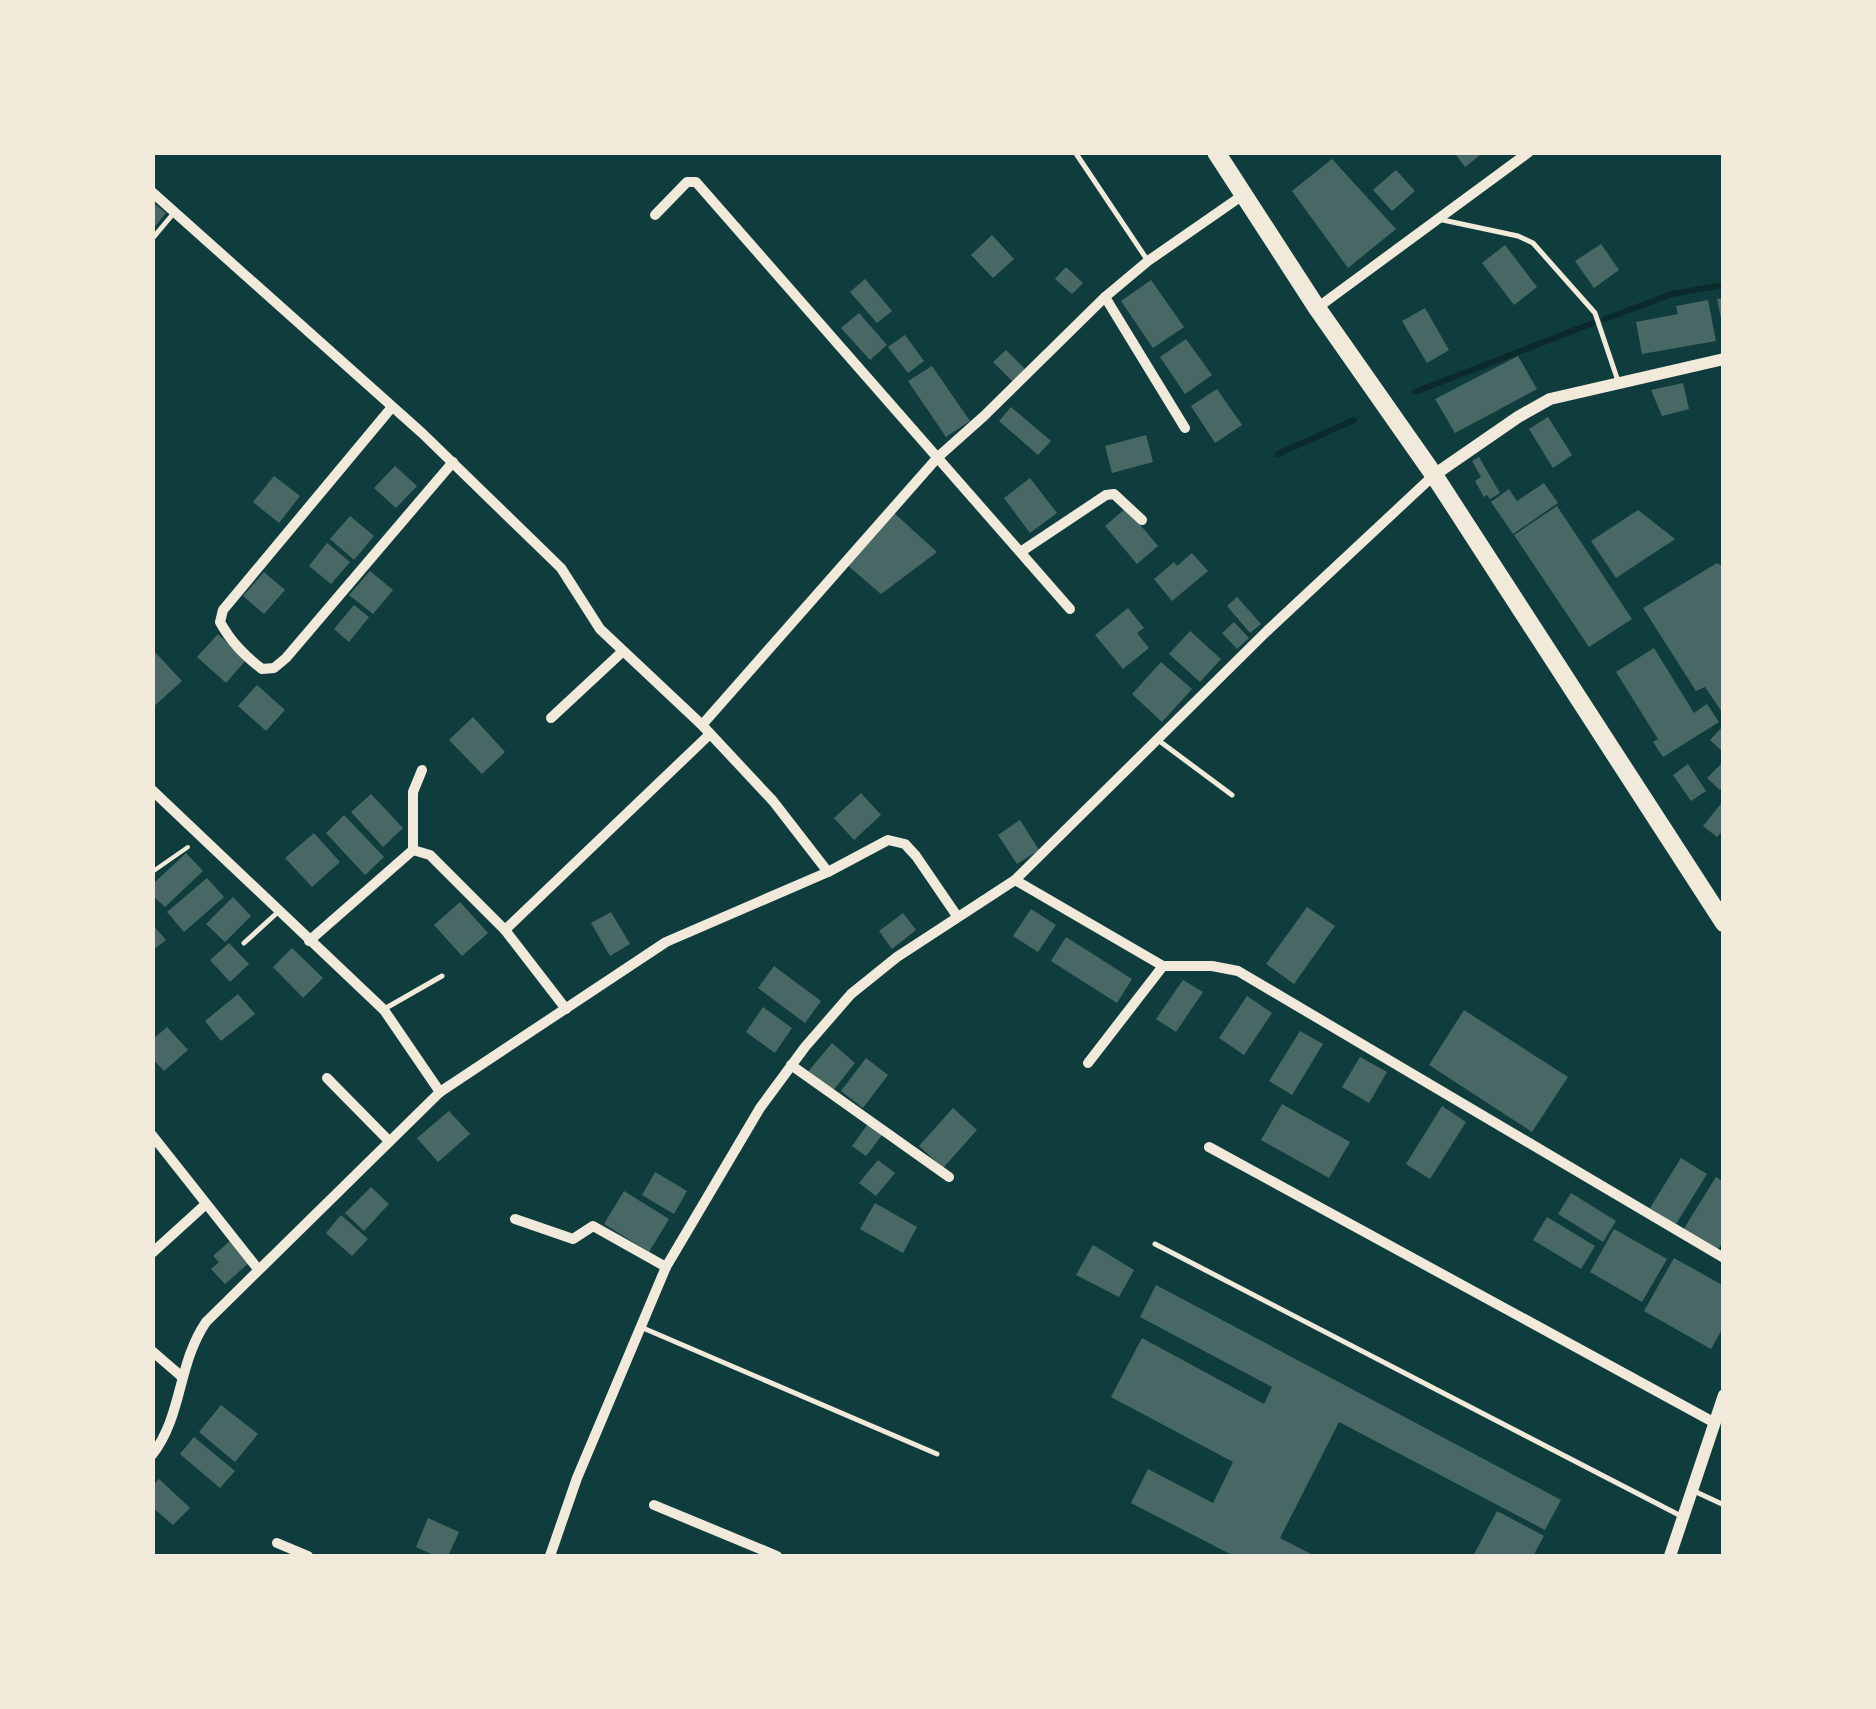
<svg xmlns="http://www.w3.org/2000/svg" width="1876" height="1709" viewBox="0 0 1876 1709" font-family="'Sofia Sans Condensed',sans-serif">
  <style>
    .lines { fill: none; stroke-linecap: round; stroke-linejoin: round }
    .stream { stroke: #0a2a2b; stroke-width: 6 }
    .building { fill: #486865 }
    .path { stroke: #f1e9da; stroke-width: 4 }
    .service { stroke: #f1e9da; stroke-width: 5 }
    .minor { stroke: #f1e9da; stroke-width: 10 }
    .tertiary { stroke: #f1e9da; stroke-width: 12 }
    .trunk { stroke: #f1e9da; stroke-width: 18 }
  </style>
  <rect width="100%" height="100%" fill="#0f3d3e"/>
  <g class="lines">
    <!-- stream -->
    <g class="stream">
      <polyline points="1605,319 1672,294 1724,285"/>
      <polyline points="1415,392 1593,323"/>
      <polyline points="1278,454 1354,420"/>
    </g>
  </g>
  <!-- building -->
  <g class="building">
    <polygon points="1454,152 1484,152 1465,167"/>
    <polygon points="1332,159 1396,229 1348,268 1292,191"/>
    <polygon points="1396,170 1415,191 1392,211 1373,190"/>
    <polygon points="152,202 166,213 152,230"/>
    <polygon points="992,235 1014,259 993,278 971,255"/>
    <polygon points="1601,244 1619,270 1594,288 1575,261"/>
    <polygon points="1505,245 1537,287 1514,305 1482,263"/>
    <polygon points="1066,267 1083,283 1072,294 1055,279"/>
    <polygon points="865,279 892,311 877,323 850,292"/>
    <polygon points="1151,280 1184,327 1153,348 1121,301"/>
    <polygon points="1724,298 1724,323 1722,323 1717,299"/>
    <polygon points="1708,300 1716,341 1642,354 1636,322 1678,314 1676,306"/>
    <polygon points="1425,308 1449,350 1427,363 1402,321"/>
    <polygon points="859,313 887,345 870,360 841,328"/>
    <polygon points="905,335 924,361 908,373 888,347"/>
    <polygon points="1186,339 1212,375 1185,394 1160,357"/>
    <polygon points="1006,350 1025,369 1013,382 993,362"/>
    <polygon points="1518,356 1537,389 1455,433 1435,399"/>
    <polygon points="932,366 970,421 946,437 908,381"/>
    <polygon points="1683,383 1689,409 1662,416 1651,390"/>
    <polygon points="1217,389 1242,425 1215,443 1191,406"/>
    <polygon points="1011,407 1051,441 1038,455 999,421"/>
    <polygon points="1548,417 1572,455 1553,468 1529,429"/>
    <polygon points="1146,435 1153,462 1112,473 1105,446"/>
    <polygon points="1479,457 1500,493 1490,499 1487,495 1484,497 1475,481 1481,477 1472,461"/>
    <polygon points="395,466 417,486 396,508 374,488"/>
    <polygon points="274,476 300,496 279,523 253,502"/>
    <polygon points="1030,478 1057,513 1030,533 1004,498"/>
    <polygon points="1544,483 1558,503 1513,534 1491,502 1509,489 1517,501"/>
    <polygon points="1557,506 1632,619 1589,647 1514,535"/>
    <polygon points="1126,508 1158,546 1137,564 1105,526"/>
    <polygon points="1638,510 1675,539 1616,578 1591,541"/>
    <polygon points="893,512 937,552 881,594 846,564"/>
    <polygon points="350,516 374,536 354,560 330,539"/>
    <polygon points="327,543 350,562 331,584 309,566"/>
    <polygon points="1192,553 1208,571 1172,601 1154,579 1174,562 1177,566"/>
    <polygon points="1717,563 1724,567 1724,715 1705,687 1696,691 1643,608"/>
    <polygon points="370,571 393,590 373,614 349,595"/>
    <polygon points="264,572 285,590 264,614 243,596"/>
    <polygon points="1237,597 1261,624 1250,633 1227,606"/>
    <polygon points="354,605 369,617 349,642 334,629"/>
    <polygon points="1128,608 1144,628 1137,633 1149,648 1123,669 1095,635"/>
    <polygon points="1234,622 1249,638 1237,649 1222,633"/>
    <polygon points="1190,631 1221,659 1200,682 1169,654"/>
    <polygon points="218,634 246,660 226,683 197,657"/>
    <polygon points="1654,648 1694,713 1707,704 1719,722 1663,757 1653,742 1658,739 1616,672"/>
    <polygon points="152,649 182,681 152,708"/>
    <polygon points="1161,662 1192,689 1162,722 1132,694"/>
    <polygon points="257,685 285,710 266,731 238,706"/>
    <polygon points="473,717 505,752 482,774 449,740"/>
    <polygon points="1724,725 1724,753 1710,740"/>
    <polygon points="1724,761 1724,786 1720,790 1707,778"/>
    <polygon points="1688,764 1706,791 1691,801 1673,775"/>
    <polygon points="861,793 881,815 854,840 834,818"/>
    <polygon points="371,794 403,828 383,847 351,812"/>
    <polygon points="1724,800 1724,829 1717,837 1703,826"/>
    <polygon points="344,815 384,857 365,875 326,833"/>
    <polygon points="1020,820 1039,850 1017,864 998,835"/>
    <polygon points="314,833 340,862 312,887 285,858"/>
    <polygon points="186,853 203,871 165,907 152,895 152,885"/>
    <polygon points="207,878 224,897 184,932 167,912"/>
    <polygon points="233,897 251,916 225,942 206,924"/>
    <polygon points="460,902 488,933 462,956 434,925"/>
    <polygon points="1307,907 1335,926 1294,984 1266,964"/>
    <polygon points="1031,909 1056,925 1038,952 1013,936"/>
    <polygon points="611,912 630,944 610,956 591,923"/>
    <polygon points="903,913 916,930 892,949 879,931"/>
    <polygon points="152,924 166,940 152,951"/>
    <polygon points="1066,937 1132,979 1117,1003 1051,961"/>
    <polygon points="229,943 249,964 230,982 210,960"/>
    <polygon points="292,948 323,978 303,998 273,967"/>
    <polygon points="774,966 821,1001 805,1023 758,988"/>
    <polygon points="1183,980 1203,992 1176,1032 1156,1019"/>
    <polygon points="238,994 255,1014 221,1041 205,1021"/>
    <polygon points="1247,996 1272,1013 1244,1055 1219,1038"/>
    <polygon points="763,1007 792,1028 775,1053 746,1032"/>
    <polygon points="1464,1010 1568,1077 1532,1132 1429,1065"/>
    <polygon points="167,1027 188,1050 164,1071 152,1058 152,1040"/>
    <polygon points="1300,1031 1323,1044 1292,1095 1269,1081"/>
    <polygon points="832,1043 855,1063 831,1093 807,1073"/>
    <polygon points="1360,1057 1387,1072 1369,1103 1342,1087"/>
    <polygon points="866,1058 888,1075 863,1108 841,1091"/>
    <polygon points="1282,1104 1350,1142 1329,1178 1261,1140"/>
    <polygon points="1442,1106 1466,1122 1430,1179 1406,1164"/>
    <polygon points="953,1108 977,1130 943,1168 919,1146"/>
    <polygon points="449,1111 470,1134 438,1162 417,1138"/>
    <polygon points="868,1124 882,1135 866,1156 852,1146"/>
    <polygon points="1681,1158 1707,1174 1676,1224 1650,1208"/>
    <polygon points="878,1160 895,1173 876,1196 859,1183"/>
    <polygon points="655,1172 687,1191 674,1214 642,1195"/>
    <polygon points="1716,1177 1724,1182 1724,1240 1717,1251 1683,1230"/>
    <polygon points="371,1187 389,1204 364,1231 345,1213"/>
    <polygon points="624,1191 669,1219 649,1252 604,1224"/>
    <polygon points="1571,1193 1616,1221 1603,1242 1558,1214"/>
    <polygon points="875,1203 917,1227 903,1253 860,1229"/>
    <polygon points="341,1215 368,1239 352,1256 326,1233"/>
    <polygon points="1547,1217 1595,1246 1581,1269 1533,1240"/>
    <polygon points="1614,1229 1667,1259 1642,1302 1590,1272"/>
    <polygon points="231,1240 250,1262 225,1284 211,1269 219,1262 213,1256"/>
    <polygon points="1093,1245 1134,1270 1119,1297 1076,1275"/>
    <polygon points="1674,1258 1724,1286 1724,1326 1711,1349 1644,1311"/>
    <polygon points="1156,1285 1561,1500 1545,1530 1339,1422 1280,1538 1315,1556 1234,1556 1131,1503 1148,1469 1213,1503 1233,1462 1111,1397 1142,1338 1264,1404 1272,1387 1140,1317"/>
    <polygon points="221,1405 258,1434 235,1462 199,1432"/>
    <polygon points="194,1437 235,1471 220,1488 180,1454"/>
    <polygon points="159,1479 190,1508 173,1525 152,1507 152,1486"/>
    <polygon points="1497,1511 1544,1536 1533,1556 1473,1556"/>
    <polygon points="428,1518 459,1532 448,1556 436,1556 416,1547"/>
  </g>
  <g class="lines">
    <!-- path -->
    <polyline class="path" points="152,872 188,847"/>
    <!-- service -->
    <g class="service">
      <polyline points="1075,152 1148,261"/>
      <polyline points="1438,219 1518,236 1533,243 1595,313 1618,381"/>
      <polyline points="152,239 173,214"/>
      <polyline points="1158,740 1232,795"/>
      <polyline points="244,943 278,912"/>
      <polyline points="386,1008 442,976"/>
      <polyline points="1155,1244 1681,1516"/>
      <polyline points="643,1328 937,1454"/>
      <polyline points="1694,1491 1724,1505"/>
    </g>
    <!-- minor -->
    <g class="minor">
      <polyline points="152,192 422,433 561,568 600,629 702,725 773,801 828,872"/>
      <polyline points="655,215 687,182 696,182 1070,609"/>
      <polyline points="1105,297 1185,428"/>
      <polyline points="1317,308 1529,152"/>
      <path d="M392 407 223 610 220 622C231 642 244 655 262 669L274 668 286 658 453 462"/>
      <polyline points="1022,551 1106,495 1114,494 1142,520"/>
      <polyline points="551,718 622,652"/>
      <polyline points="702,725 938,457 984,416 1105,297 1148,261 1243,195"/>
      <polyline points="152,790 384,1010 440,1092"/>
      <polyline points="413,850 413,792 422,770"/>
      <polyline points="1015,880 1163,966 1212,966 1238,971 1724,1258"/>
      <polyline points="505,930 710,734"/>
      <polyline points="309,941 413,850 430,855 505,930 566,1009"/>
      <polyline points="1088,1063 1163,966"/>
      <polyline points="791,1065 949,1177"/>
      <polyline points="327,1078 388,1140"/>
      <polyline points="152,1135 258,1269"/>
      <polyline points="1209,1147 1715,1423"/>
      <polyline points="515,1219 573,1239 593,1226 666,1267"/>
      <polyline points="152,1253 206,1204"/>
      <polyline points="152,1351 181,1376"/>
      <path d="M152 1455C183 1415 177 1365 206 1322L440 1092 666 942 828 872 888 840 905 844 916 856 957 916"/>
      <polyline points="654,1505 777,1556"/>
      <polyline points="277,1543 308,1556"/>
      <polyline points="550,1556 577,1478 666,1267 760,1108 805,1047 851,994 897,957 1015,880 1267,631 1434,475"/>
    </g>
    <!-- tertiary -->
    <g class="tertiary">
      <polyline points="1434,475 1518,417 1550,399 1724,359"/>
      <polyline points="1670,1556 1724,1395"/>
    </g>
    <!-- trunk -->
    <polyline class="trunk" points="1216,152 1317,308 1434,475 1724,923"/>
  </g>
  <!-- border -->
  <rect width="1876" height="1709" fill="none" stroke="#f1e9da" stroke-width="310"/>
</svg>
